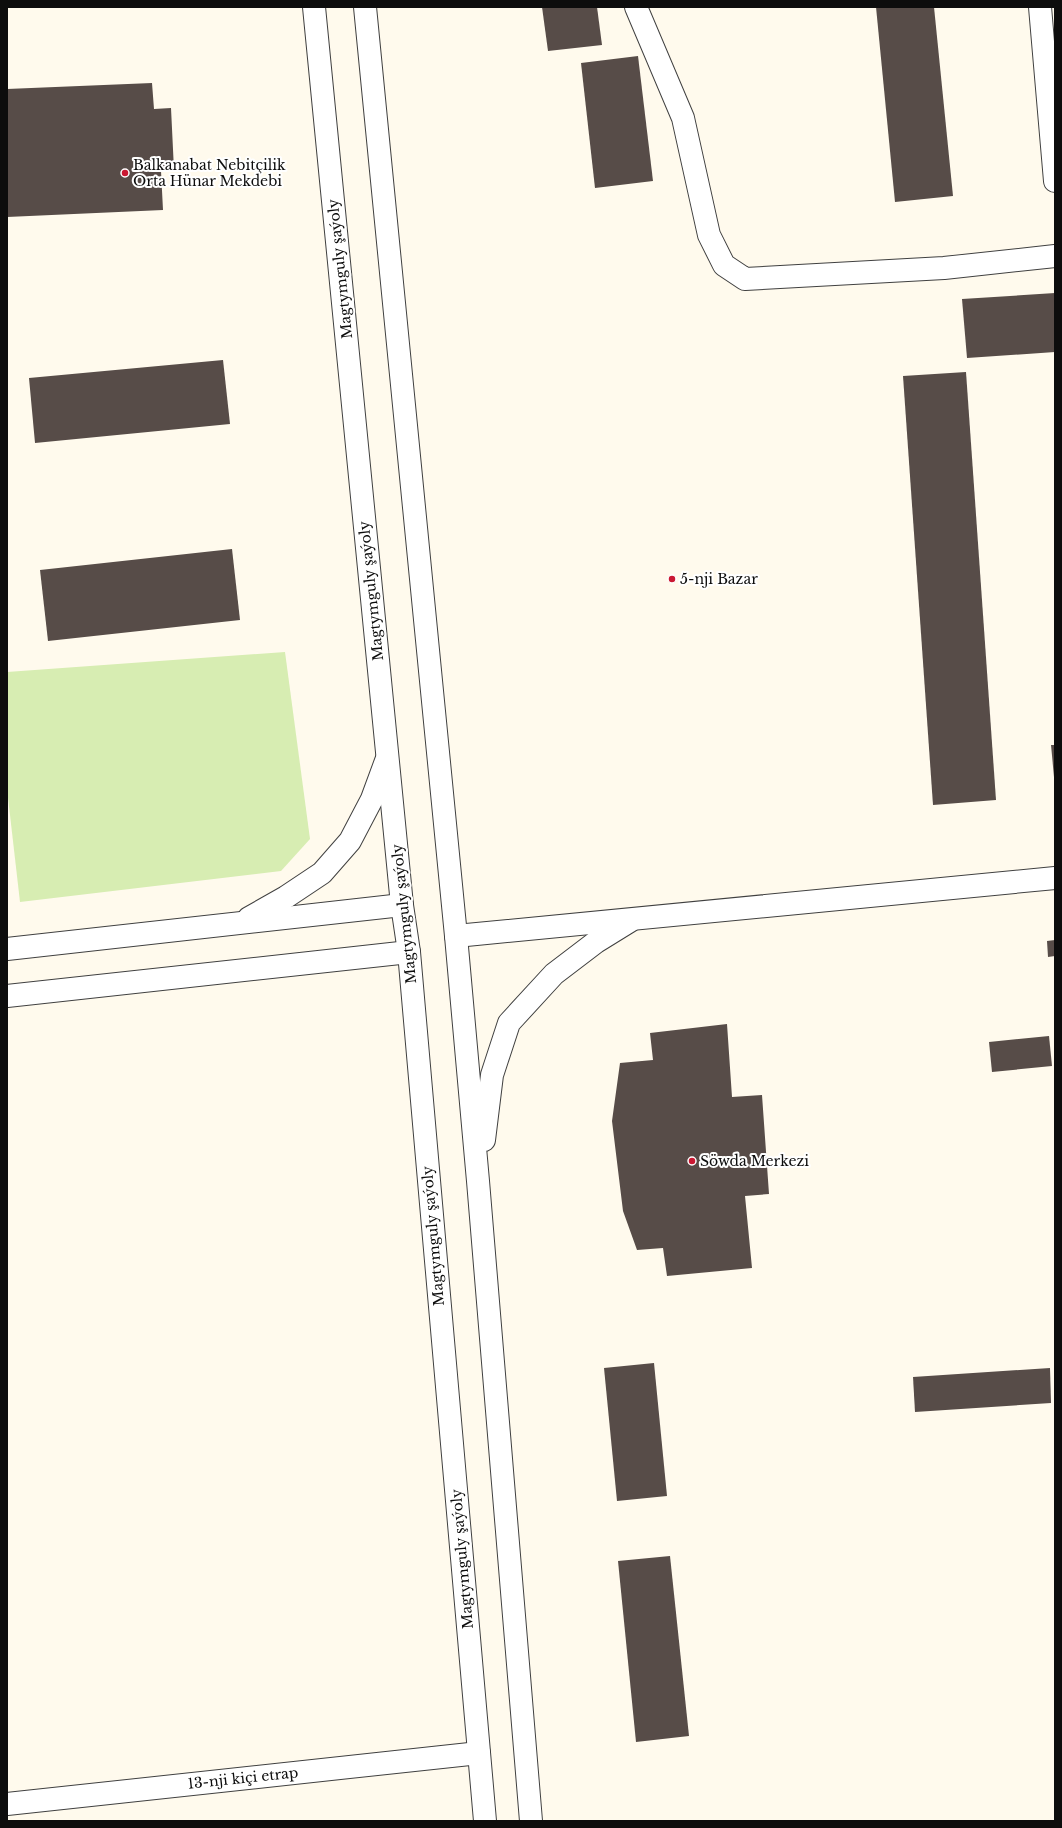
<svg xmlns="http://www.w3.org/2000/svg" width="1062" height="1828" viewBox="0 0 1062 1828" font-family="'Libre Baskerville',serif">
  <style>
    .green { fill: #d7edb2 }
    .building { fill: #574c48 }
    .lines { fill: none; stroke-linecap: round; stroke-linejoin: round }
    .minor-casing { stroke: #404040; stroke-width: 24 }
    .minor { stroke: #fff; stroke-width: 22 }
    .poi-dot { fill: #ca1832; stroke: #fff; stroke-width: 1.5 }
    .labels { text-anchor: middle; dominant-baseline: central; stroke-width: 4; stroke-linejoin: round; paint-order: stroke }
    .poi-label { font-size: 14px; fill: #0d0d0d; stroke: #fff; text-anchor: start }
    .street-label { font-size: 14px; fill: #0d0d0d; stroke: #fff }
  </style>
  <rect width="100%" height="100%" fill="#fffaed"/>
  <!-- green -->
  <polygon class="green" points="285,652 310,839 281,871 20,902 7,789 7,672"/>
  <!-- building -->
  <g class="building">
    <polygon points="542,7 597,7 602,45 548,51"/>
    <polygon points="876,7 934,7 953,196 895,202"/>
    <polygon points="638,56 653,181 595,188 581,63"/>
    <polygon points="152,83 154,109 171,108 174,170 161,171 163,210 7,217 7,89"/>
    <polygon points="1055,293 1055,352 967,358 962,299"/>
    <polygon points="223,360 230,424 35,443 29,378"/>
    <polygon points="966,372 996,800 933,805 903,376"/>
    <polygon points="232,549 240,620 48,641 40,570"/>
    <polygon points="1051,745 1055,745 1055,777 1054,777"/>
    <polygon points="1055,940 1055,956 1048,957 1047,941"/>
    <polygon points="727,1024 732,1097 762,1095 769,1194 745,1196 752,1268 667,1276 663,1248 637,1250 623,1211 612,1121 620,1063 653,1060 650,1033"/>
    <polygon points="1049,1036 1052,1066 992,1072 989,1042"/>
    <polygon points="654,1363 667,1496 617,1501 604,1368"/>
    <polygon points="1050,1368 1051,1403 915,1412 913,1377"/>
    <polygon points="670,1556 689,1736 636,1742 618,1561"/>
  </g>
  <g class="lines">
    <defs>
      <g id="minor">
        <polyline points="314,7 402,905 409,952 485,1821"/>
        <polyline points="365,7 456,936 478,1181 531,1821"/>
        <polyline points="636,7 683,118 709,235 724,265 745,279 944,268 1055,256"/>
        <polyline points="1040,7 1055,181"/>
        <polyline points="249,918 286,897 322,873 350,841 372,799 386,761"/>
        <polyline points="456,936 1055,878"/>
        <polyline points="7,949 402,905"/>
        <polyline points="7,996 409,952"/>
        <polyline points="484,1140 492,1075 509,1023 554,974 596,942 630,921"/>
        <polyline points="7,1804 479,1753"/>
      </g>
    </defs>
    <!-- minor casing -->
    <use href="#minor" class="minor-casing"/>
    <!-- minor -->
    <use href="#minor" class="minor"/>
  </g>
  <!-- markers -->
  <g class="poi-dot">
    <circle cx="125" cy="173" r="4"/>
    <circle cx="672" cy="579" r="4"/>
    <circle cx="692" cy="1161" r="4"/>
  </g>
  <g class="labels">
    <!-- poi labels -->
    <g class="poi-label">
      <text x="133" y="165">Balkanabat Nebitçilik<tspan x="133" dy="16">Orta Hünar Mekdebi</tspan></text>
      <text x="680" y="579">5-nji Bazar</text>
      <text x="700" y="1161">Söwda Merkezi</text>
    </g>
    <!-- street labels -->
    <g class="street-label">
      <text transform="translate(340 269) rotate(-96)">Magtymguly şaýoly</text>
      <text transform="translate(371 591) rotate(-96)">Magtymguly şaýoly</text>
      <text transform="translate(404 914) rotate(-96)">Magtymguly şaýoly</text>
      <text transform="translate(433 1236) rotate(-95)">Magtymguly şaýoly</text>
      <text transform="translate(462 1559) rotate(-95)">Magtymguly şaýoly</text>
      <text transform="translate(243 1778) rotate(-6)">13-nji kiçi etrap</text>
    </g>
  </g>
  <!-- border -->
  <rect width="1062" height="1828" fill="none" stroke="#0d0d0d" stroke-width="16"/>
</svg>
